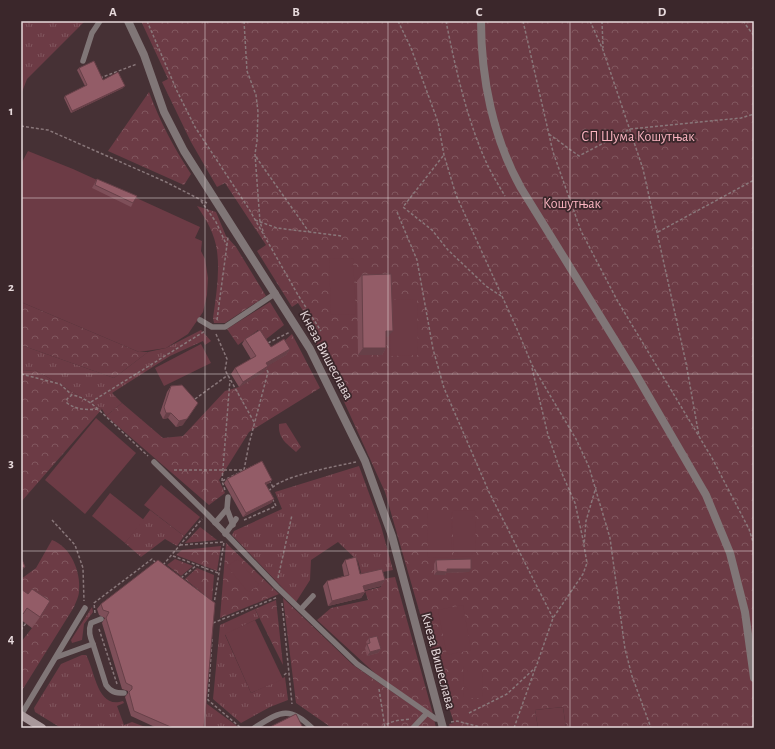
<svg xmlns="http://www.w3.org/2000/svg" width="775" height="749" viewBox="0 0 775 749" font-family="'Alegreya Sans',sans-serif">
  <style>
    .grass { fill: url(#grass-tufts) }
    .forest { fill: url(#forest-crowns) }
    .pitch { fill: #6c3b45 }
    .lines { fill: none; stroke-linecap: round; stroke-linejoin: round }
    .path { stroke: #89777a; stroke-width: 1.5; stroke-dasharray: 3 2; stroke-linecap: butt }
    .service { stroke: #807677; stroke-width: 5.5 }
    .minor { stroke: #807677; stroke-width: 8 }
    .tertiary { stroke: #807677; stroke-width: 8 }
    .secondary { stroke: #a9989b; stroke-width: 8 }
    .wall { fill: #7e4f59 }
    .shaded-wall { fill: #674048 }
    .building { fill: #935c67; stroke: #674048 }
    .grid { fill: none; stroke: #e7dadc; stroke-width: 1; stroke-opacity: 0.55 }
    .labels { text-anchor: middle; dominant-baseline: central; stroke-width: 3.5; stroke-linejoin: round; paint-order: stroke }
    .park-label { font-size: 14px; fill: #fab4c0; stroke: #3b272b }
    .street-label { font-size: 14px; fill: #e7dadc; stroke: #3b272b }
    .neatline { fill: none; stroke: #e7dadc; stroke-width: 1.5 }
    .grid-label { font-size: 13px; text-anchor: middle; font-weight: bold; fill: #e7dadc }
  </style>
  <defs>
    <pattern id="grass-tufts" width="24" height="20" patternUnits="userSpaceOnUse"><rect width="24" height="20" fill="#6c3b45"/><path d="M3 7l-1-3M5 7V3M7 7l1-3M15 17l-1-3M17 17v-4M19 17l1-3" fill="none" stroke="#81575f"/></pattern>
    <pattern id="forest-crowns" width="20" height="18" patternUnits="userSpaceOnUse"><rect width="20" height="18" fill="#6c3b45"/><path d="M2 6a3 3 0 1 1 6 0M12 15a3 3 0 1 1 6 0" fill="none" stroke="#81575f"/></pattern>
  </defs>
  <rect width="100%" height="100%" fill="#463135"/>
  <!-- grass -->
  <g class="grass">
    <polygon points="21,21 85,21 27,79 22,92 21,90"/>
    <polygon points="201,330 211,341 205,345 203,341 170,356 112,393 122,403 106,416 102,409 35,370 21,371 21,345 114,378 148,352 166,348"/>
    <polygon points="359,466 381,526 393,570 362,576 358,561 338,542 311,560 310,580 296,602 232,535 234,531 282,509 275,492"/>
    <polygon points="150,510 184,536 177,546 165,539 141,557 125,543"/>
    <polygon points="92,607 93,612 84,624 82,640 72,643 71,640"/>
    <polygon points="255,609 259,618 225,635 251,693 285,677 288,700 270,707 241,723 213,699 220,625"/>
    <path d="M82 655H86C95 670 97 710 123 701L124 703 117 706 124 725 132 722 148 728H61L35 712 34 708 61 664Z"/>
    <polygon points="203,701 237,726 236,728 201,728"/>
  </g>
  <!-- forest -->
  <g class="forest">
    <polygon points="141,21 754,21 754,728 566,728 563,707 535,710 538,728 450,728 449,724 454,723 429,645 385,492 326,362 308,330 313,326 298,303 292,307 257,251 266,245 225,183 217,187 191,142 162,82 168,79"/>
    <path d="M149 92C160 122 174 148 191 174L184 185 108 151Z"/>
    <path d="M197 206 216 212 226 236 236 247 266 296 225 323H214L213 318C216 296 220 273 217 251 215 234 206 219 197 206Z"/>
    <polygon points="21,302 139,352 148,352 114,378 21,345"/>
    <polygon points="270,302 284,325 265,340 258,330 238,345 227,329"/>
    <polygon points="292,334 320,388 249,432 219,480 225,493 209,505 106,416 122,403 163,438 183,436 225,391 239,387 264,372 263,368 281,344"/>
    <polygon points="35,370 102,409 21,502 21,371"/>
    <path d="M286 423 301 447 296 452C286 443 278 438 279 424Z"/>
    <polygon points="200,527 217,540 185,543"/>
    <path d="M52 540C71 547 81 572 79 591 79 596 76 602 74 607L21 692V642L32 628 21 604V579L36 568Z"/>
    <polygon points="226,543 279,594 220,618"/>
    <polygon points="221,546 217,571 176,555 182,550"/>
    <polygon points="175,559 193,566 181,576 167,565"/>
    <polygon points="197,568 214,575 212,601 185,579"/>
    <polygon points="395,577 433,714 378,676 317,620 331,608 368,600 365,591 381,587 382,579"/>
    <polygon points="283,598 353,665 423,713 410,728 332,728 296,703"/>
    <polygon points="276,600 283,665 255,609"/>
    <polygon points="427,715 434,719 436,728 417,728"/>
  </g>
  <!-- pitch -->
  <g class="pitch">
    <polygon points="28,151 73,169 200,227 195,238 202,241 201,251 205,259 208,278 207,295 203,312 188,334 166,348 139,352 21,302 21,164"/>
    <polygon points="353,258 356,314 331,315 329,259"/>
    <polygon points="417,299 418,355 391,356 390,300"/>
    <polygon points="201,344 211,363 164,386 155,368"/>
    <polygon points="96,418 136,453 85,514 45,480"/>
    <polygon points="161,485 200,517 184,536 144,505"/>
    <polygon points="110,493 144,520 125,543 92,516"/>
    <polygon points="475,510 476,556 454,557 452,511"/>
    <polygon points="427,511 451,511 452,557 428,558"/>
    <polygon points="238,559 259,585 248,592 227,566"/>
    <polygon points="463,605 471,650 447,655 438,610"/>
    <polygon points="255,620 283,679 251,693 225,634"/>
    <polygon points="463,665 482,665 483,698 464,698"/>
    <polygon points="563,707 566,728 538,728 535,710"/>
  </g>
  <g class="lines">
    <!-- path -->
    <g class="path">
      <polyline points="147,21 177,91 195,127 249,209 298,295 321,331"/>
      <polyline points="244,21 247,71 256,95 258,112 257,141 255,154 260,222 264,234"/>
      <polyline points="398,21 411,48 438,122 444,155 456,195 517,329 532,365 576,439 589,467 610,538 625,649 632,676 651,728"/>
      <path d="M446 21C455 67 468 124 488 166 493 176 499 186 505 196"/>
      <polyline points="523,21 553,152 581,231 617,300 712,458 749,529 754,545"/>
      <polyline points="590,21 603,50 643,169 686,363 699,436"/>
      <polyline points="602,21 603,48"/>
      <polyline points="743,21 754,36"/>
      <polyline points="100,78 137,64"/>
      <polyline points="21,126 48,130 166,182 207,203"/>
      <polyline points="549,134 579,156 630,129 741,118 754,114"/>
      <polyline points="443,156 403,207 432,230 448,250 486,286 501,296"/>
      <polyline points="256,157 309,232"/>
      <polyline points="201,201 216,222 227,246"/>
      <polyline points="397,212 417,260 433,349 444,388 489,492 553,618"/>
      <polyline points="255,220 277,228 342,236"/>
      <polyline points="658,232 754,180"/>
      <polyline points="217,320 228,237"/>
      <polyline points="216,334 227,359 225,370 254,422"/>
      <polyline points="268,343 290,332"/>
      <polyline points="532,368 548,435 560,469 575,503 584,544"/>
      <polyline points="21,374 60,384 72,395"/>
      <polyline points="195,399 228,375"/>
      <polyline points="91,402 205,331"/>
      <path d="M98 409C87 410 77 410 67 403V399L72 395C83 397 90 402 98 409L148 456"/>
      <polyline points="174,470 244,470 249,444 268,372 265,367"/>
      <polyline points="269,480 273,487"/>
      <polyline points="222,481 230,380"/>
      <polyline points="225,490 222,481 260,463"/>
      <path d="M269 491C278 476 338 466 356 462"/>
      <polyline points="52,520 75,545 83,568 84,601"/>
      <polyline points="244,520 276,506 272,498"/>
      <polyline points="180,545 224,542 214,604"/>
      <polyline points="173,556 218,573"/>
      <polyline points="163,565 202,519"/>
      <polyline points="181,578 197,565"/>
      <polyline points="278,578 292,515"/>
      <polyline points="282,603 292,704"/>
      <polyline points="95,613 94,603 152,559 155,562"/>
      <polyline points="213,623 278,597"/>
      <polyline points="99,629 117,684"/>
      <polyline points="21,630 26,623"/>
      <polyline points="212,639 208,700 241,728"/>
      <polyline points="284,675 288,672"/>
      <polyline points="379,689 385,728"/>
      <polyline points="469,713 507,694 536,667 553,618 583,574 587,563 584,546 586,521 596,487"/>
      <polyline points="451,722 457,721 480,727"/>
      <path d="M383 728C389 720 402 720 411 719"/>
      <polyline points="514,728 535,669"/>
    </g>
    <!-- service -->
    <g class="service">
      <polyline points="83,61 92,33 100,21"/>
      <polyline points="200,320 212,327 225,327 276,293"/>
      <polyline points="154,462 207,514 277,587 357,664 436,719 440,719"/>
      <polyline points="227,509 233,525"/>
      <polyline points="215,523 227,509 228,497"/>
      <polyline points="225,534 236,519"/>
      <polyline points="301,609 313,596"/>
      <path d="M93 644 106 685C111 692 115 693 124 693"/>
      <path d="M57 657 93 644C90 637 88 631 91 623L101 619"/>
      <polyline points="21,715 85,608"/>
      <path d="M254 728C279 713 288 704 312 728"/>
      <polyline points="413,728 427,713"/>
    </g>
    <!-- minor -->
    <path class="minor" d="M481 21C481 78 493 138 521 188L634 371 706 495 730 553 745 612 754 678"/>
    <!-- tertiary -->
    <polyline class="tertiary" points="128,21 144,55 164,112 184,151 310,349 365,461 392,536 443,728"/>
    <!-- secondary -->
    <polyline class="secondary" points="21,715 42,728"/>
  </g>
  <!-- wall -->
  <g class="wall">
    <polygon points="79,68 103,80 123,88 71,113 64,98 65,96 85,86 77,70"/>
    <polygon points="97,179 133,203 131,207 92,188"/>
    <polygon points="362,275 388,337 386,337 386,348 382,355 358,355 357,281"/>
    <polygon points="245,339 271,347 290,349 286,355 267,366 264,372 239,387 231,374 235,368 251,359 242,344"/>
    <polygon points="171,386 183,425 176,427 168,418 163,419 160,413 167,392"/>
    <polygon points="227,479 272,480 269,483 266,485 274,499 271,503 243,517 224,483"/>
    <polygon points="158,560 204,728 157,728 131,716 125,697 128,693 128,691 122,689 102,623 105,618 99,615 97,609 101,604"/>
    <polygon points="345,560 360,574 385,580 381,586 365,590 365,592 361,598 328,606 323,586 327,581 344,576 342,565"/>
    <polygon points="436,560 469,572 446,573 445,575 434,575 434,564"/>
    <polygon points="21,589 40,617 32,628 21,620"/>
    <polygon points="369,638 381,649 378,653 367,656 365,648 367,644 366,642"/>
  </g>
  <!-- shaded-wall -->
  <g class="shaded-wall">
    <polygon points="125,86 123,88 71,113 72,111"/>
    <polygon points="386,331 393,331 388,337 381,337"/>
    <polygon points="363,348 386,348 382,355 358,355"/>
    <polygon points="290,349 286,355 263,369 266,363"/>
    <polygon points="268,366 264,372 239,387 243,382"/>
    <polygon points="166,413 171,413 168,418 163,419"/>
    <polygon points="187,419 183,425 176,427 179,421"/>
    <polygon points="272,480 269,483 263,487 265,483"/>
    <polygon points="274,499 271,503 243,517 246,513"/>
    <polygon points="25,567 21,571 21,568"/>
    <polygon points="447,569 471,569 469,572 446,573 445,575 434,575 437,571"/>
    <polygon points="385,580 381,586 360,591 363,586"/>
    <polygon points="365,592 361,598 328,606 332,601"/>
    <polygon points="381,649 378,653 367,656 370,652"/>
  </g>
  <!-- building -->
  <g class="building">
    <polygon points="94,61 103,80 118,72 125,86 72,111 65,96 87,85 79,68"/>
    <polygon points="97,179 137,196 133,203 95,185"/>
    <polygon points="391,274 393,331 386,331 386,348 363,348 362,275"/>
    <polygon points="260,330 271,347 284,339 290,349 266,363 268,366 243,382 235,368 256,356 245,339"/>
    <polygon points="182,385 198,403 187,419 179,421 171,413 166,413 164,407 171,386"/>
    <polygon points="262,461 272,480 265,483 274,499 246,513 227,479"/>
    <polygon points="21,557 25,567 21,568"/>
    <polygon points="356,557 360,574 382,569 385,580 363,586 365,592 332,601 327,581 349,575 345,560"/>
    <polygon points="471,559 471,569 447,569 447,572 437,571 436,560"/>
    <polygon points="158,560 215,603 204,728 173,728 134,711 129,692 132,689 132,686 126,683 106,618 109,612 103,610 101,604"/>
    <polygon points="21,589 28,594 32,589 50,601 40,617 27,608 23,614 21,613"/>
    <polygon points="377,636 381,649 370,652 367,644 370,643 369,638"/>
    <polygon points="296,714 303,728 268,728"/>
  </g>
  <!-- grid -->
  <path class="grid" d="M205 21V728M388 21V728M570 21V728M21 198H754M21 374H754M21 551H754"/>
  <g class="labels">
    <!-- park labels -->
    <g class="park-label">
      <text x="638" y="137">СП Шума Кошутњак</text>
      <text x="572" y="204">Кошутњак</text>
    </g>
    <!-- street labels -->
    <g class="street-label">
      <text transform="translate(326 355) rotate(62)">Кнеза Вишеслава</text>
      <text transform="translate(438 661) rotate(75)">Кнеза Вишеслава</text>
    </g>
  </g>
  <!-- border -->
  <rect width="775" height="749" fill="none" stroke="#3b272b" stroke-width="44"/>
  <rect x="22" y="22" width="731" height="705" class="neatline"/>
  <g class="grid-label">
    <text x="113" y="16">A</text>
    <text x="296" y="16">B</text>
    <text x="479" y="16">C</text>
    <text x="662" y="16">D</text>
    <text x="11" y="115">1</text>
    <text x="11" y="291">2</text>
    <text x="11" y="467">3</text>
    <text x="11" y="643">4</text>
  </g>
</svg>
